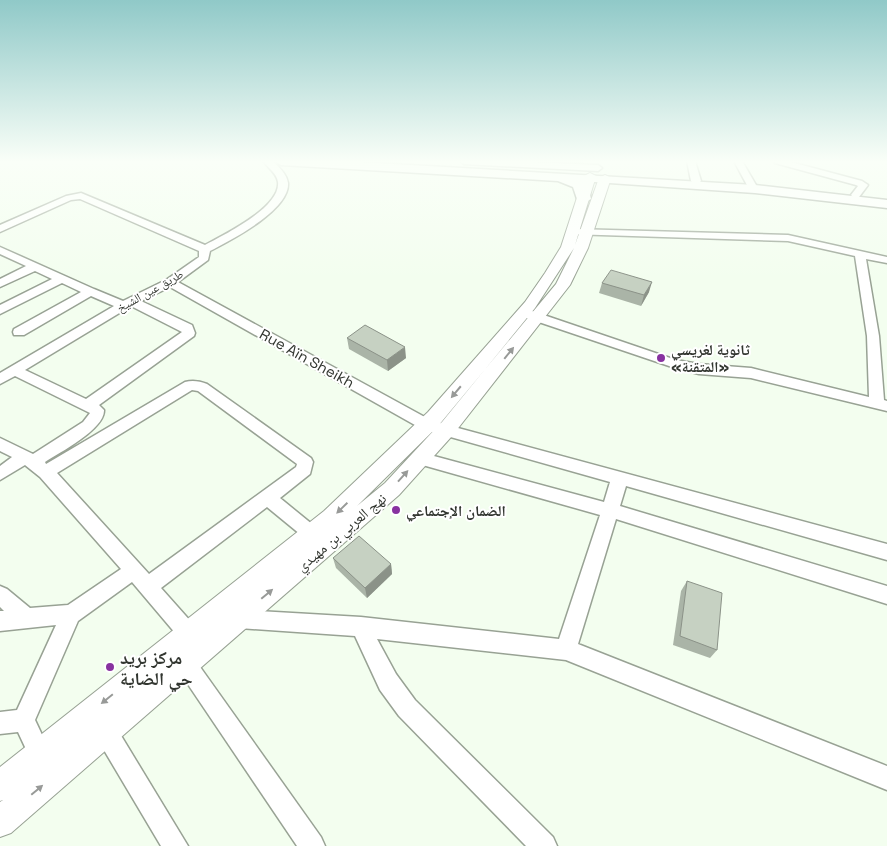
<svg xmlns="http://www.w3.org/2000/svg" width="887" height="846" viewBox="0 0 887 846" font-family="'Space Grotesk','Noto Naskh Arabic',sans-serif">
  <style>
    .lines { fill: none; stroke-linecap: round; stroke-linejoin: round }
    .minor-casing { stroke: #98a294; stroke-width: 3 }
    .major-casing { stroke: #98a294; stroke-width: 2 }
    .highway-casing { stroke: #98a294; stroke-width: 3 }
    .minor { fill: #fff; fill-rule: evenodd }
    .major { fill: #fff; fill-rule: evenodd }
    .highway { fill: #fff; fill-rule: evenodd }
    .wall { fill: #aab4a7 }
    .shaded-wall { fill: #8b9288 }
    .building { fill: #c6d1c2; stroke: #8b9288 }
    .oneway { fill: #989a98 }
    .poi-dot { fill: #8832a0; stroke: #fff; stroke-width: 2 }
    .labels { text-anchor: middle; dominant-baseline: central; stroke-width: 4; stroke-linejoin: round; paint-order: stroke }
    .far-street-label { font-size: 12px; fill: #323630; stroke: #fff }
    .poi-label { font-size: 15px; font-weight: bold; fill: #323630; stroke: #fff; text-anchor: start }
    .street-label { font-size: 15px; fill: #323630; stroke: #fff }
    .near-poi-label { font-size: 18px; font-weight: bold; fill: #323630; stroke: #fff; text-anchor: start }
  </style>
  <rect width="100%" height="100%" fill="#f3feef"/>
  <g class="lines">
    <defs>
      <g id="minor">
        <path d="M263 161H272C278 166 287 174 288 183 290 210 231 240 210 251L208 260 178 282 432 421 887 544V560L626 486 620 506 887 586V604L616 519 578 644 887 766V790L566 660 377 639 396 674 415 700 553 837 557 846H526L399 716 380 690 355 636 239 628 228 624 225 617 228 610 235 608 240 610 361 617 559 639 600 515 419 464 413 462 411 458 413 454 419 452 604 502 610 482 422 429 170 287 141 301 192 325 195 333 194 336 99 405 104 410C105 429 60 452 45 462L46 464 185 382C192 380 200 381 207 384L311 458 313 462 310 474 280 498 318 529 321 534 318 539 312 542 306 539 267 507 161 588 201 633 204 640 201 647 194 650 187 647 132 582 78 621 35 720 51 754 48 762 40 765 32 762 18 732 0 734V712L17 710 56 625 0 631V611H4L0 607V586L7 589 30 608 68 605 121 569 40 477 25 465 0 480V466L12 457 0 451V438L33 454 83 422 90 413 15 376 0 384V373L114 306 91 296 24 335H14L13 332 14 329 81 292 62 283 0 314V305L52 279 35 271 0 287V279L26 266 0 254V247L94 289 123 301 166 280 199 257V251L80 199 71 200 0 232V225L66 196 81 193 205 245C224 235 281 207 278 182 277 173 267 167 263 161ZM131 306 182 332 86 399 25 370ZM192 390 198 391 297 464 296 467 149 574 57 473Z"/>
        <polygon points="460,161 509,161 598,165 602,168 598,171 464,164"/>
        <polygon points="687,161 695,161 701,181 699,183 693,183 691,181"/>
        <polygon points="734,161 742,161 756,185 754,187 748,187"/>
        <polygon points="774,161 787,161 862,181 868,185 859,197 853,197 851,195 858,186 856,185 775,163"/>
        <polygon points="574,229 788,235 887,257 887,263 866,259 879,336 884,400 887,401 887,411 751,378 699,374 675,368 521,316 519,313 521,310 529,310 676,360 699,364 751,368 869,397 867,336 855,256 788,241 570,234 569,232 570,230"/>
        <polygon points="186,654 193,657 321,837 325,846 297,846 179,671 176,664 179,657"/>
        <polygon points="106,721 114,724 188,846 161,846 98,740 95,732 98,724"/>
      </g>
      <path id="major" d="M590 173 596 176 575 245 599 178 605 175 611 178 588 248 570 285 452 436 399 495 11 833 0 837V802L3 800 0 801V767L324 511 428 412 525 302 545 273 561 247 584 176ZM574 248 556 284 438 426 385 483 357 506 442 422 535 308Z"/>
      <polygon id="highway" points="275,161 341,161 755,185 887,200 887,208 755,193 595,182 584,182 589,190 591,199 584,203 577,199 573,187 558,181 281,165"/>
    </defs>
    <!-- minor casing -->
    <use href="#minor" class="minor-casing"/>
    <!-- major casing -->
    <use href="#major" class="major-casing"/>
    <!-- highway casing -->
    <use href="#highway" class="highway-casing"/>
    <!-- minor -->
    <use href="#minor" class="minor"/>
    <!-- major -->
    <use href="#major" class="major"/>
    <!-- highway -->
    <use href="#highway" class="highway"/>
  </g>
  <!-- wall -->
  <g class="wall">
    <polygon points="602,283 649,292 641,306 599,293"/>
    <polygon points="347,338 406,358 388,371 349,349"/>
    <polygon points="333,558 391,564 392,574 367,598 336,568"/>
    <polygon points="687,581 717,650 710,658 673,645 681,591"/>
  </g>
  <!-- shaded-wall -->
  <g class="shaded-wall">
    <polygon points="652,282 649,292 641,306 644,295"/>
    <polygon points="405,347 406,358 388,371 387,360"/>
    <polygon points="391,564 392,574 367,598 365,588"/>
  </g>
  <!-- building -->
  <g class="building">
    <polygon points="611,270 652,282 644,295 602,283"/>
    <polygon points="365,325 405,347 387,360 347,338"/>
    <polygon points="359,536 391,564 365,588 333,558"/>
    <polygon points="687,581 722,593 717,650 680,636"/>
  </g>
  <!-- one-way arrows -->
  <defs><path id="oneway-solid" d="M-6-.8H1V-3.2L6.5 0L1 3.2V.8H-6Z" transform="scale(1.25)"/></defs>
  <g class="oneway">
    <use href="#oneway-solid" transform="translate(509 353) rotate(-51)"/>
    <use href="#oneway-solid" transform="translate(456 392) rotate(130)"/>
    <use href="#oneway-solid" transform="translate(403 476) rotate(-48)"/>
    <use href="#oneway-solid" transform="translate(342 508) rotate(136)"/>
    <use href="#oneway-solid" transform="translate(267 594) rotate(-40)"/>
    <use href="#oneway-solid" transform="translate(107 699) rotate(141)"/>
    <use href="#oneway-solid" transform="translate(37 790) rotate(-40)"/>
  </g>
  <!-- sky -->
  <linearGradient id="sky" x2="0" y2="1"><stop stop-color="#90c9c8"/><stop offset="0.58" stop-color="#fafff8"/><stop offset="1" stop-color="#fafff8" stop-opacity="0"/></linearGradient>
  <rect width="887" height="279" fill="url(#sky)"/>
  <!-- markers -->
  <g class="poi-dot">
    <circle cx="661" cy="358" r="5"/>
    <circle cx="396" cy="510" r="5"/>
    <circle cx="110" cy="667" r="5"/>
  </g>
  <g class="labels">
    <!-- far-street labels -->
    <g class="far-street-label">
      <text transform="translate(150 291) rotate(-29)">طريق عين الشيخ</text>
    </g>
    <!-- poi labels -->
    <g class="poi-label">
      <text x="671" y="349">ثانوية لغريسي<tspan x="671" dy="17">«المتقنة»</tspan></text>
      <text x="406" y="510">الضمان الإجتماعي</text>
    </g>
    <!-- street labels -->
    <g class="street-label">
      <text transform="translate(307 358) rotate(29)">Rue Aïn Sheikh</text>
      <text transform="translate(341 532) rotate(-40)">نهج العربي بن مهيدي</text>
    </g>
    <!-- near-poi labels -->
    <g class="near-poi-label">
      <text x="120" y="657">مركز بريد<tspan x="120" dy="21">حي الضاية</tspan></text>
    </g>
  </g>
</svg>
